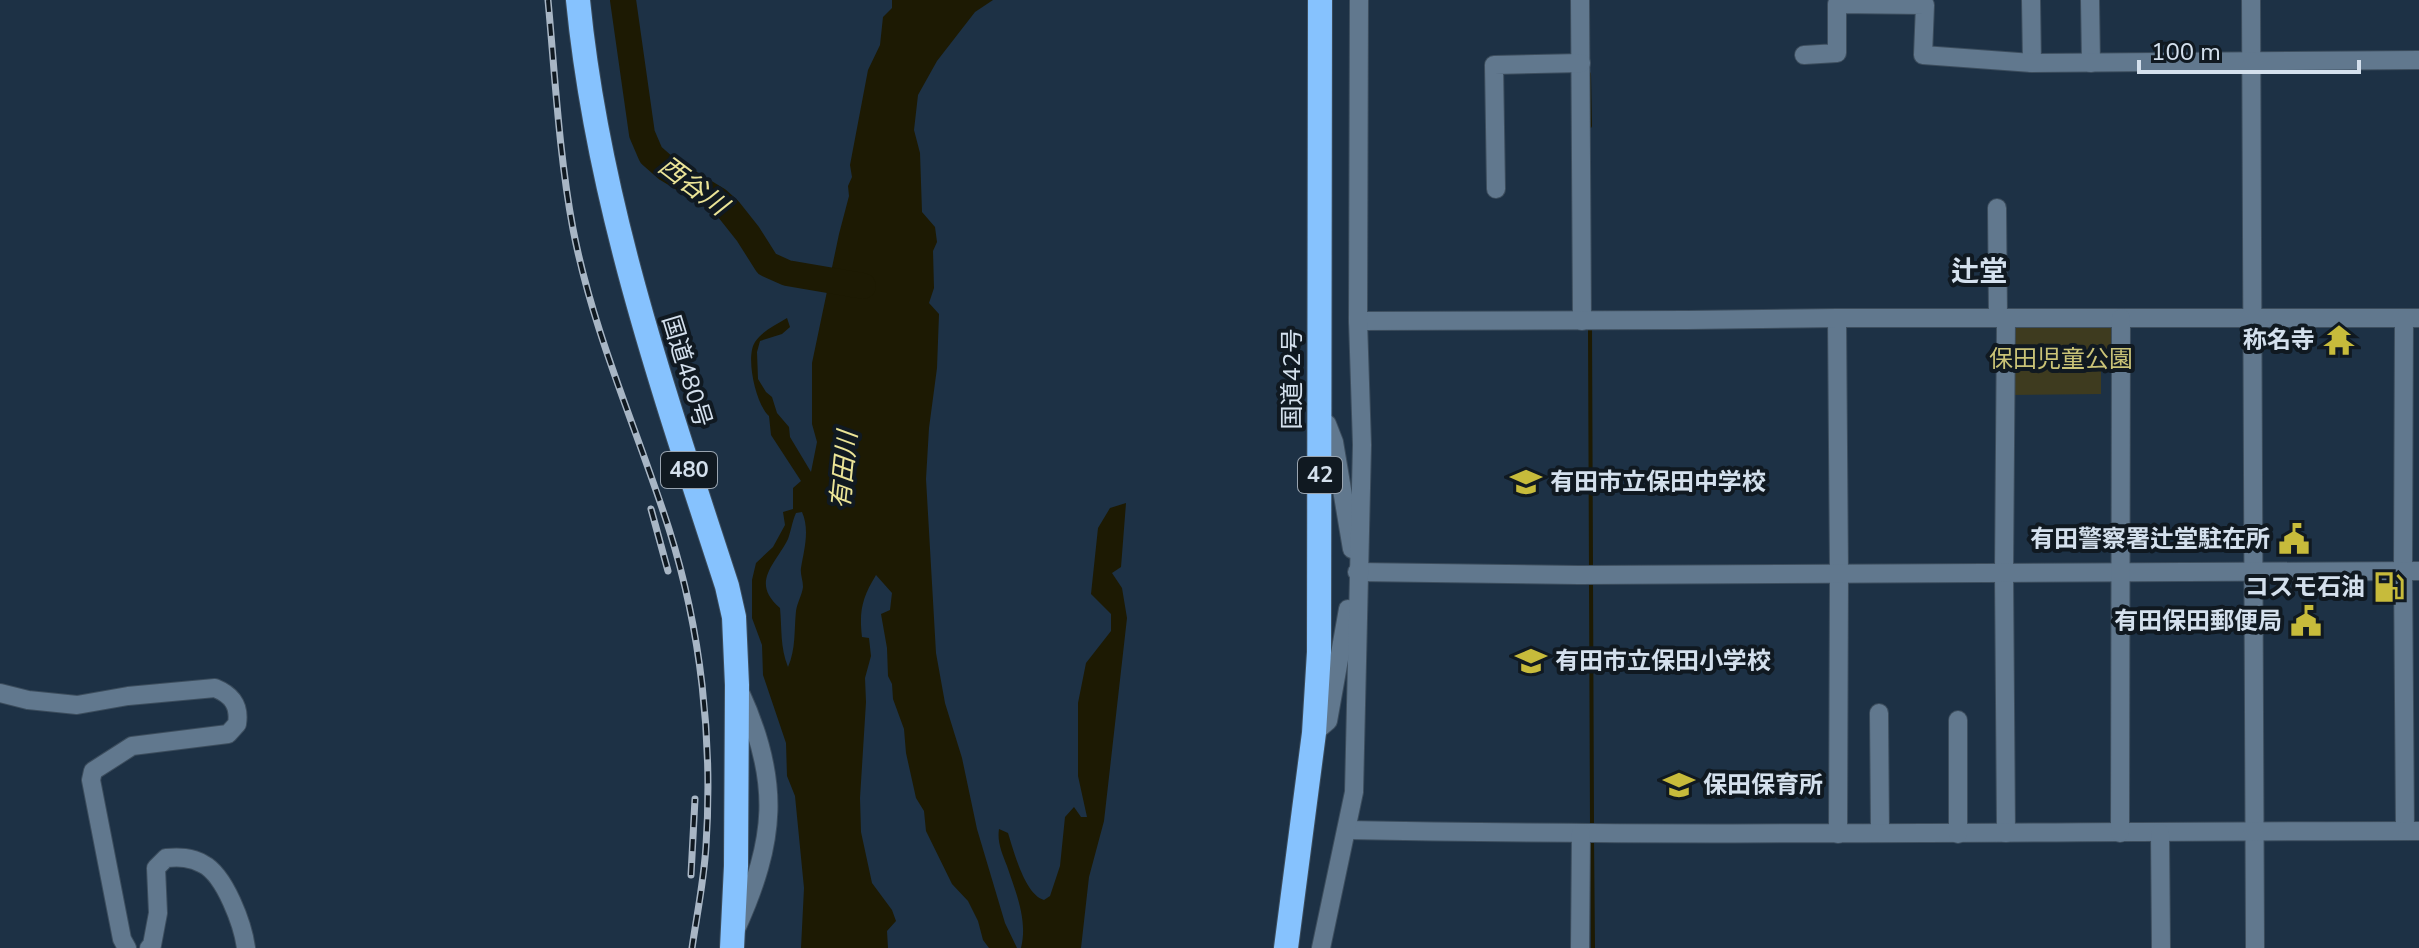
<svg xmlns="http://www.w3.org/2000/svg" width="2419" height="948" viewBox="0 0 2419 948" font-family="'Nunito Sans','Noto Sans JP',sans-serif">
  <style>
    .green { fill: #3e3b1f }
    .water { fill: #1d1a03; fill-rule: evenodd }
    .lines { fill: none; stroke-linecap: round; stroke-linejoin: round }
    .stream { stroke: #1d1a03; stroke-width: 4 }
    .river { stroke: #1d1a03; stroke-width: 26 }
    .minor-casing { stroke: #3c4d5d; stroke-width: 20 }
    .highway-casing { stroke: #3c4d5d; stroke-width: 26 }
    .minor { stroke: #61788e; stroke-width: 18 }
    .highway { stroke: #86c2fe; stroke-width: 24 }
    .rail-casing { stroke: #a8b6c5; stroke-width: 7 }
    .rail { stroke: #101921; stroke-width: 4; stroke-dasharray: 12; stroke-linecap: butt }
    .labels { text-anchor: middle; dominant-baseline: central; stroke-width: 8; stroke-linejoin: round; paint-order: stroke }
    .shield { fill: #101921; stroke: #99a4b0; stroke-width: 2 }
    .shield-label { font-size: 22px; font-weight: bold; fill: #d4e0ed }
    .poi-label { font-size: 24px; font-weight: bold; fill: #d4e0ed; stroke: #101921; text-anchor: end }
    .park-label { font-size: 24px; fill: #cac377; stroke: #101921 }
    .street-label { font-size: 24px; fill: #d4e0ed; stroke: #101921 }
    .water-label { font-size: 26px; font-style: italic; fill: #ebe497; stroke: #101921 }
    .quarter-label { font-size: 28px; font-weight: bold; fill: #d4e0ed; stroke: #101921 }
  </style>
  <rect width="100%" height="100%" fill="#1d3145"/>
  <!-- green -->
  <polygon class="green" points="2012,322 2113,325 2113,349 2101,350 2101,394 2008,395"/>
  <!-- water -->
  <g class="water">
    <path d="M892 0H993L975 12 937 61 918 95 914 130 920 153 922 212 935 227 937 242 933 251 934 288 929 303 939 314 937 368 929 428 926 479 936 653 945 703 962 758 977 829 1005 923 1017 948H989L983 940 978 921 968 901 952 884 926 831 924 811 916 798 906 753 904 729 893 699 892 684 888 676 887 648 881 614 890 610 892 593 876 575C862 598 859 611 862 637L869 638 871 656 865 678 866 702 860 798 861 832 872 883 892 910 896 921 887 931 888 948H801L804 888 795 796 787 776 786 743 763 675 762 645 752 618V580L756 563 773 547 785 525 783 512 793 509V488L801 481 771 435 769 416C756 405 745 357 755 342 762 331 776 325 787 318L790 327 782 334 760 341 757 352 758 379 766 392 772 397 777 413 789 427 790 437 811 472 817 442 812 424V363L839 234 849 196 848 186 852 177 850 165 868 70 880 45 883 17 892 8ZM802 512C810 530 804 550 801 568 800 574 803 580 803 587 802 595 797 603 796 611 794 630 796 649 788 667 780 647 782 629 780 608 750 582 775 565 788 539 791 531 792 522 796 513Z"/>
    <path d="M1126 503 1121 567 1112 573 1122 588 1127 618 1104 821 1089 877 1081 948H1021C1028 920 1016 893 1007 866 1002 853 997 842 999 829L1008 833C1014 852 1025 895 1044 900L1050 896 1060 866 1065 817 1074 807 1081 817H1087L1078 776V703L1086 663 1111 631V614L1091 594 1098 528 1110 508Z"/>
  </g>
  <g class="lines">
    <!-- stream -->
    <g class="stream">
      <polyline points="1589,74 1590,126"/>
      <polyline points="1590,326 1591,570"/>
      <polyline points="1591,578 1592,826"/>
      <polyline points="1592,838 1593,948"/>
    </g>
    <!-- river -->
    <polyline class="river" points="623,0 642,134 651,155 667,169 718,200 729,210 748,234 767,264 787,273 863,286"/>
    <defs>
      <g id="minor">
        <polyline points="1580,0 1582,321"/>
        <polyline points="2031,0 2032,63"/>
        <polyline points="2090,0 2091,63"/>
        <polyline points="2251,0 2255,948"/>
        <polyline points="1804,55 1837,53 1837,4 1925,5 1923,55 2032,63 2419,60"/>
        <polyline points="1496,189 1494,65 1581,63"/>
        <polyline points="1997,208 1998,318"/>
        <polyline points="1837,318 1839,574 1838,834"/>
        <polyline points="2404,318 2403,571 2405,831"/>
        <polyline points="2006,319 2004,573 2006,833"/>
        <polyline points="1358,321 1688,320 1837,318 2419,318"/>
        <polyline points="1320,419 1327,424 1334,442 1352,549"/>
        <polyline points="1357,572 1579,575 2419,571"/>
        <path d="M0 693 28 700 77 705 128 696 215 688C232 695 240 705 237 724L228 734 132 746 93 771 91 780 122 939 127 948"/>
        <polyline points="1879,713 1880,833"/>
        <polyline points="1314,733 1328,721 1348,609"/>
        <path d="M1347 830C1704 837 2062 831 2419 831"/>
        <polyline points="2120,833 2121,318"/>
        <polyline points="2160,833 2161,948"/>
        <polyline points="1958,834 1958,720"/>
        <path d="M736 929C776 841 781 781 740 692"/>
        <path d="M149 948 152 945 158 913 156 868 166 858C179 857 191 857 203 864 225 875 243 925 246 948"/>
        <polyline points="1321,948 1354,792 1362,445 1358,321 1359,0"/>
        <polyline points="1580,948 1581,833"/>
      </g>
      <g id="highway">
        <path d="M578 0C598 204 664 392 727 586L734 617 737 685 736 866 732 948"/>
        <polyline points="1286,948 1314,733 1319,652 1320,0"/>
      </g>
    </defs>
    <!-- minor casing -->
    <use href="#minor" class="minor-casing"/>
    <!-- highway casing -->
    <use href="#highway" class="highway-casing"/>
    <!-- minor -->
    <use href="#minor" class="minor"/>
    <!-- highway -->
    <use href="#highway" class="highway"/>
    <defs>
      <g id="rail">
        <path d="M548 0C555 76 559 154 573 229 593 333 637 429 669 529 701 630 713 740 706 846 704 880 697 914 692 948"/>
        <polyline points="651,509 668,571"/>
        <polyline points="691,875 695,799"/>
      </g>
    </defs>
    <!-- rail casing -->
    <use href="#rail" class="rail-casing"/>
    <!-- rail -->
    <use href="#rail" class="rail"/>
  </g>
  <!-- icons -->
  <defs>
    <symbol id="temple-bare" viewBox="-9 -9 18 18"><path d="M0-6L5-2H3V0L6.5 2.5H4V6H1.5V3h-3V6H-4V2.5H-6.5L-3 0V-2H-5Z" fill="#c7bb3b" stroke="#101921" stroke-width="2.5" paint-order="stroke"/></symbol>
    <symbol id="school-bare" viewBox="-9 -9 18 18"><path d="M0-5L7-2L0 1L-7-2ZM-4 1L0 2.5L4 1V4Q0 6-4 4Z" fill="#c7bb3b" stroke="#101921" stroke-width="2.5" paint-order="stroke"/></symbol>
    <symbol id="civic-bare" viewBox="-9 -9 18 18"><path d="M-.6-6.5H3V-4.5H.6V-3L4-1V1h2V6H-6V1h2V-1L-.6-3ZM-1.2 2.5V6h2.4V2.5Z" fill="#c7bb3b" stroke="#101921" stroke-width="2.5" paint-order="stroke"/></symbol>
    <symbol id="fuel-bare" viewBox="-9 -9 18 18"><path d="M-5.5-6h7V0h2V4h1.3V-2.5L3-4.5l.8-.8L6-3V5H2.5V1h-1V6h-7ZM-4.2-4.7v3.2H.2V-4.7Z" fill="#c7bb3b" stroke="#101921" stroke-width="2.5" paint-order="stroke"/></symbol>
  </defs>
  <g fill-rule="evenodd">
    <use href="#temple-bare" x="2317" y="318" width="44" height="44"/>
    <use href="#school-bare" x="1504" y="460" width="44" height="44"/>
    <use href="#civic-bare" x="2272" y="517" width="44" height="44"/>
    <use href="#fuel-bare" x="2367" y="565" width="44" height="44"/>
    <use href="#civic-bare" x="2284" y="599" width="44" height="44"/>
    <use href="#school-bare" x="1509" y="639" width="44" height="44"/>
    <use href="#school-bare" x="1657" y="763" width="44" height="44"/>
  </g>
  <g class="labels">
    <!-- shield labels -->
    <g class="shield">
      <rect x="661" y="452" width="56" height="36" rx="6"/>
      <rect x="1298" y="457" width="44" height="36" rx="6"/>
    </g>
    <g class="shield-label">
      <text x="689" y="470">480</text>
      <text x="1320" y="475">42</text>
    </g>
    <!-- poi labels -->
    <g class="poi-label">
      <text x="2315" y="340">称名寺</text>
      <text x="1550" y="482" text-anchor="start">有田市立保田中学校</text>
      <text x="2270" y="539">有田警察署辻堂駐在所</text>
      <text x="2365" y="587">コスモ石油</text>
      <text x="2282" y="621">有田保田郵便局</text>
      <text x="1555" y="661" text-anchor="start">有田市立保田小学校</text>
      <text x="1703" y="785" text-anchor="start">保田保育所</text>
    </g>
    <!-- park labels -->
    <g class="park-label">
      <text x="2061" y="359">保田児童公園</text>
    </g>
    <!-- street labels -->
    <g class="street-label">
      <text transform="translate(687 371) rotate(73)">国道480号</text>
      <text transform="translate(1292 379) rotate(-90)">国道42号</text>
    </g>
    <!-- water labels -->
    <g class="water-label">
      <text transform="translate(693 186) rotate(37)">西谷川</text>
      <text transform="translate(844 470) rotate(-84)">有田川</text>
    </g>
    <!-- quarter labels -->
    <g class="quarter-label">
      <text x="1979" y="272">辻堂</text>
    </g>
  </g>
  <!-- scale -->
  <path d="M2139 60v12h220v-12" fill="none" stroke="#d4e0ed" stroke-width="4"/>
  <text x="2151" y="60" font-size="24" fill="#d4e0ed" stroke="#101921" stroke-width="6" paint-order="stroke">100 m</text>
</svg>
